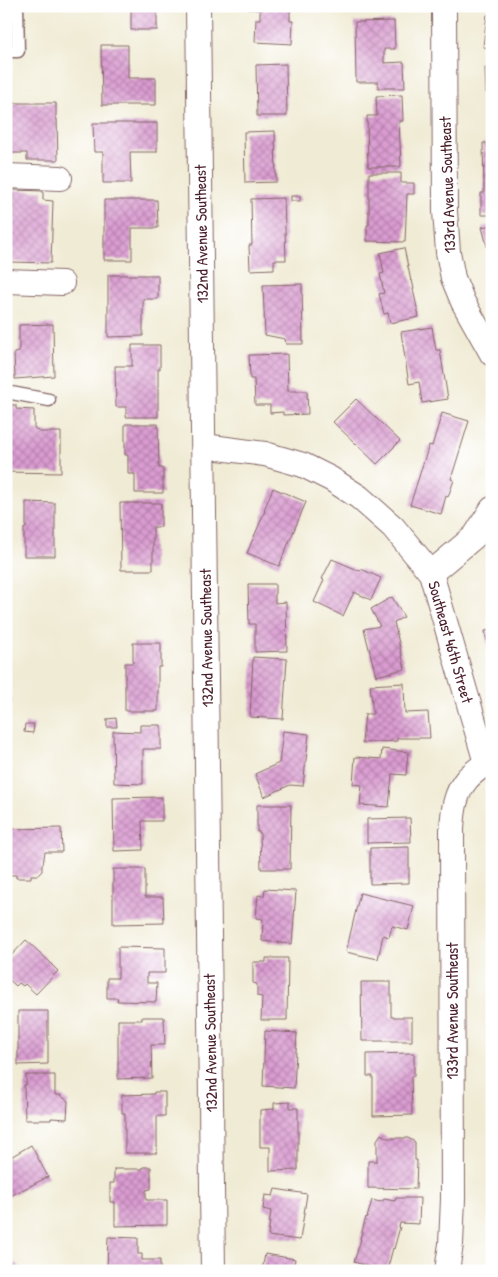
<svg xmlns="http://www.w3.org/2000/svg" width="498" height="1277" viewBox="0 0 498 1277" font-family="'Patrick Hand',sans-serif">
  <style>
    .building { fill: url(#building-cross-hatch) }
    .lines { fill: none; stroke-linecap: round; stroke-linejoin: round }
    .lane-casing { stroke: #846666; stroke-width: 15 }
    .street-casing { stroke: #846666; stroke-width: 26 }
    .lane { stroke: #fff; stroke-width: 12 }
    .street { stroke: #fff; stroke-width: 24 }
    .labels { text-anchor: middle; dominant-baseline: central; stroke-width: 4; stroke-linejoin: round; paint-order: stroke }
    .street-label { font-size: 16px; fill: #4a1f2b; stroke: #fff }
  </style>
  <defs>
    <pattern id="building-cross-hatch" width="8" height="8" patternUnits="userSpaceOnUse" patternTransform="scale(1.25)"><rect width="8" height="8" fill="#da9cd1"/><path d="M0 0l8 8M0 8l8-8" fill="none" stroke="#b37faa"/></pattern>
  </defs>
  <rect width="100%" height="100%" fill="#fff"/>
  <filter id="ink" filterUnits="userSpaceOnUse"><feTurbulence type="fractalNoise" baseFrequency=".02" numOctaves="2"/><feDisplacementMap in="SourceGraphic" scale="10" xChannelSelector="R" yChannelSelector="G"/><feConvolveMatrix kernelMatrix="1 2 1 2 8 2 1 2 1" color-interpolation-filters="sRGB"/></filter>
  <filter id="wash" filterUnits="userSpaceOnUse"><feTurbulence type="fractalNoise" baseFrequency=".0096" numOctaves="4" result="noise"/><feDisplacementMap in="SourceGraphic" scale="20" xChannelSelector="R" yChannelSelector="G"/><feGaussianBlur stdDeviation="1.12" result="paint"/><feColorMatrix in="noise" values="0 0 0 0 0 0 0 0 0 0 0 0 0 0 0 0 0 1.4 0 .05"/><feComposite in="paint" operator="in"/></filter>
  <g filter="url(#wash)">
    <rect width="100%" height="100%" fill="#f0ebd4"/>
    <g id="blocks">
      <!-- building -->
      <g class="building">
        <rect x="131" y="6" width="26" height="24"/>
        <polygon points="248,6 290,6 290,21 293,21 292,44 255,42 256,19 260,19 260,10 248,9"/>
        <polygon points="487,15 492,15 492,48 483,47"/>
        <polygon points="394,21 395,49 384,49 384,63 404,62 405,88 378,88 378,82 356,82 355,22"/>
        <polygon points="101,45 128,45 128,78 156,78 156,105 102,105"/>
        <polygon points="286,64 287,116 257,116 256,65"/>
        <polygon points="485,68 492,68 492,93 486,93"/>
        <polygon points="402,95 403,121 399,121 401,166 400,167 368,167 367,116 377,116 376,96"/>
        <polygon points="6,103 56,103 56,119 57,119 58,160 27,160 27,153 6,153"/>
        <polygon points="93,123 157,123 157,152 130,152 131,183 103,183 103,152 94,152"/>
        <polygon points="275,131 276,182 245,183 244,132"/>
        <polygon points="483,143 492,143 492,215 481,215 481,193 484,193"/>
        <polygon points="369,173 401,173 401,183 414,183 414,194 407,194 405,242 367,241 367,225 369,225"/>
        <polygon points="13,190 43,191 43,200 53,201 51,263 10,262"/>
        <rect x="291" y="196" width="9" height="5"/>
        <polygon points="284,198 286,260 274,260 274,269 250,270 249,245 252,245 251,199"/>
        <polygon points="104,200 157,200 158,228 132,228 132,260 104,260"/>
        <polygon points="492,225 492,261 491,261 482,227"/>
        <polygon points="404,248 411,281 412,280 414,289 413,289 419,317 390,323 388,313 384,314 379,294 384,293 380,274 384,273 380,253"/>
        <polygon points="108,275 158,275 158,299 143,299 143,336 108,337"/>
        <polygon points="302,284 303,344 286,344 285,339 265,335 263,285"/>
        <polygon points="53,324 54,376 15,379 14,353 19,352 19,325"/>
        <polygon points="432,327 436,350 440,350 448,399 422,403 419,382 409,384 401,332"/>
        <polygon points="132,345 160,345 160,369 158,369 158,417 126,417 126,407 116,407 115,366 132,366"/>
        <polygon points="287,354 288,391 307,391 308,414 283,415 283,412 270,413 270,405 255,405 254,379 250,379 249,355"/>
        <polygon points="356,399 400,441 377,464 333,422"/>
        <polygon points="6,405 16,405 16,409 34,410 34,428 40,432 61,432 61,473 6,472"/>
        <polygon points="442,413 469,421 451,479 454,480 448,497 446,496 441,514 410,505 429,445 432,446"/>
        <polygon points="125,424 158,424 159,468 163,468 163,493 135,493 135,474 128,474 128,455 125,455"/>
        <polygon points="273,488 306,502 279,566 247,553 265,511 264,510"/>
        <polygon points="26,502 55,503 55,556 24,556 24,528 26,528"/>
        <polygon points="120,503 161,503 161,527 153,527 153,570 121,570"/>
        <polygon points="332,559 360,571 361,569 381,578 371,600 354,592 343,616 314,602 324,580 322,579"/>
        <polygon points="248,584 275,584 275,603 286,602 287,651 255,652 255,624 249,624"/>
        <polygon points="392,597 404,617 394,622 405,669 376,676 364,629 380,626 371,609"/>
        <polygon points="492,630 492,657 490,657 485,631"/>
        <polygon points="133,643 161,643 161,667 158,667 158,711 125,711 125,663 133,663"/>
        <polygon points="253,657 287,659 283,719 250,717"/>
        <polygon points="404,683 405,713 428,712 430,738 397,738 397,741 362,743 365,714 373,714 370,685"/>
        <polygon points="6,696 10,698 7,709 6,709"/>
        <polygon points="116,718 117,727 107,727 107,719"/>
        <polygon points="25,724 34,724 33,733 24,732"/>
        <polygon points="140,725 161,725 161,749 143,749 143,784 114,783 113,731 140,732"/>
        <polygon points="283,731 309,734 303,786 290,785 264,797 255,774 279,763"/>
        <polygon points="382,749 408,752 406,775 392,774 389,807 360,805 362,785 353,784 355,757 381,759"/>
        <polygon points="162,797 162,821 142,821 143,850 114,851 113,798"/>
        <polygon points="257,805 291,805 290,869 261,869 260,832 257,832"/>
        <polygon points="410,818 411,842 367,843 367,819"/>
        <polygon points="61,828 62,852 45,852 43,864 42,864 42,871 38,875 31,875 31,878 16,878 16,875 6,875 6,829"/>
        <polygon points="409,847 409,883 370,884 370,848"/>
        <polygon points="113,869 145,869 145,897 163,897 164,923 113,924"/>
        <polygon points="265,889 296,891 292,944 262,941 263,919 256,918 258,895 264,896"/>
        <polygon points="360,893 414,906 408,930 392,926 389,937 383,935 378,959 346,952"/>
        <polygon points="26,940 51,963 51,964 58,971 36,994 25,984 23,986 19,983 16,986 6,977 6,958 8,959"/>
        <polygon points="118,947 165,948 165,973 147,973 147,983 157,983 156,1002 117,1001 118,998 107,998 107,978 118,978"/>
        <polygon points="266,958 288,958 287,1020 261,1020 262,997 257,996 257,984 253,983 253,962 266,962"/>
        <polygon points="361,982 391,982 391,1017 412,1017 412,1041 362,1041"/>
        <polygon points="18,1011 48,1011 48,1064 18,1065"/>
        <polygon points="142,1017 164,1017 165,1045 151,1045 152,1078 118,1079 118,1020 142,1020"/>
        <polygon points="265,1031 297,1033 294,1088 263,1086"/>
        <polygon points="414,1053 414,1076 411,1076 412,1115 373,1116 373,1076 367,1076 367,1054"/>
        <polygon points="26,1075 55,1075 55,1095 60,1095 68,1101 67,1119 51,1118 51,1120 25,1120 24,1085 26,1085"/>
        <polygon points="154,1092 165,1092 165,1116 157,1116 157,1153 125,1153 125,1113 122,1113 122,1095 154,1094"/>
        <polygon points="290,1102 290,1108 298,1108 298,1170 270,1171 270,1147 260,1147 260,1110 274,1109 274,1103"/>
        <polygon points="381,1134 387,1138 408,1138 415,1142 415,1160 417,1160 416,1189 368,1188 368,1161 377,1161 377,1140"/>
        <polygon points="31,1145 48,1177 6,1198 6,1153 9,1158"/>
        <polygon points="143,1167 151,1167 151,1189 146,1190 146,1200 167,1200 167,1225 115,1226 115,1202 110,1202 110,1183 114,1183 114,1169 143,1169"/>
        <polygon points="275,1189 307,1194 300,1240 268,1236 271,1211 263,1209 265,1195 273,1196"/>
        <polygon points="396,1198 420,1198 419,1224 400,1223 399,1227 400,1227 394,1249 393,1248 387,1271 383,1271 354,1262 361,1239 360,1239 366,1217 367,1218 372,1200 380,1202 381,1201 383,1201 384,1199 395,1201"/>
        <polygon points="108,1237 138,1238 138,1254 142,1254 142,1260 160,1260 160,1271 107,1271"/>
        <polygon points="265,1254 295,1259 293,1271 262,1271"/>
        <polygon points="15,1263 25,1271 9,1271"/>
      </g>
    </g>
  </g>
  <g filter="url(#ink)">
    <use href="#blocks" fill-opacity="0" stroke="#846666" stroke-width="1"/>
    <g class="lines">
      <defs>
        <g id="lane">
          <polyline points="6,51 18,51 17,6"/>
          <polyline points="6,392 49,400"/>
        </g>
        <g id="street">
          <polyline points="198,6 213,1271"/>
          <polyline points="444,6 445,211 448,252 453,278 463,302 492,354"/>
          <polyline points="6,176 60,178"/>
          <polyline points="6,281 62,283"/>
          <polyline points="204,446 265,454 303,465 331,479 359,497 393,527 431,573 486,763 492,767"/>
          <polyline points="431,573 475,536 492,509"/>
          <path d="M447 1271 451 1244 453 1199 452 829C453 811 455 793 467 779 472 773 480 768 486 763"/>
        </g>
      </defs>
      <!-- lane casing -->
      <use href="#lane" class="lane-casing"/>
      <!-- street casing -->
      <use href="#street" class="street-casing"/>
      <!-- lane -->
      <use href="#lane" class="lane"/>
      <!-- street -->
      <use href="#street" class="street"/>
    </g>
  </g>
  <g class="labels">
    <!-- street labels -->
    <g class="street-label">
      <text transform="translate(447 185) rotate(-92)">133rd Avenue Southeast</text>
      <text transform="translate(201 234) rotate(-91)">132nd Avenue Southeast</text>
      <text transform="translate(206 638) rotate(-91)">132nd Avenue Southeast</text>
      <text transform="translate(451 642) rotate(74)">Southeast 46th Street</text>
      <text transform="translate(452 1011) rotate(-90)">133rd Avenue Southeast</text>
      <text transform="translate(210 1043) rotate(-91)">132nd Avenue Southeast</text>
    </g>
  </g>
  <!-- margin -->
  <rect width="498" height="1277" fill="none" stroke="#fff" stroke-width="25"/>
</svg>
